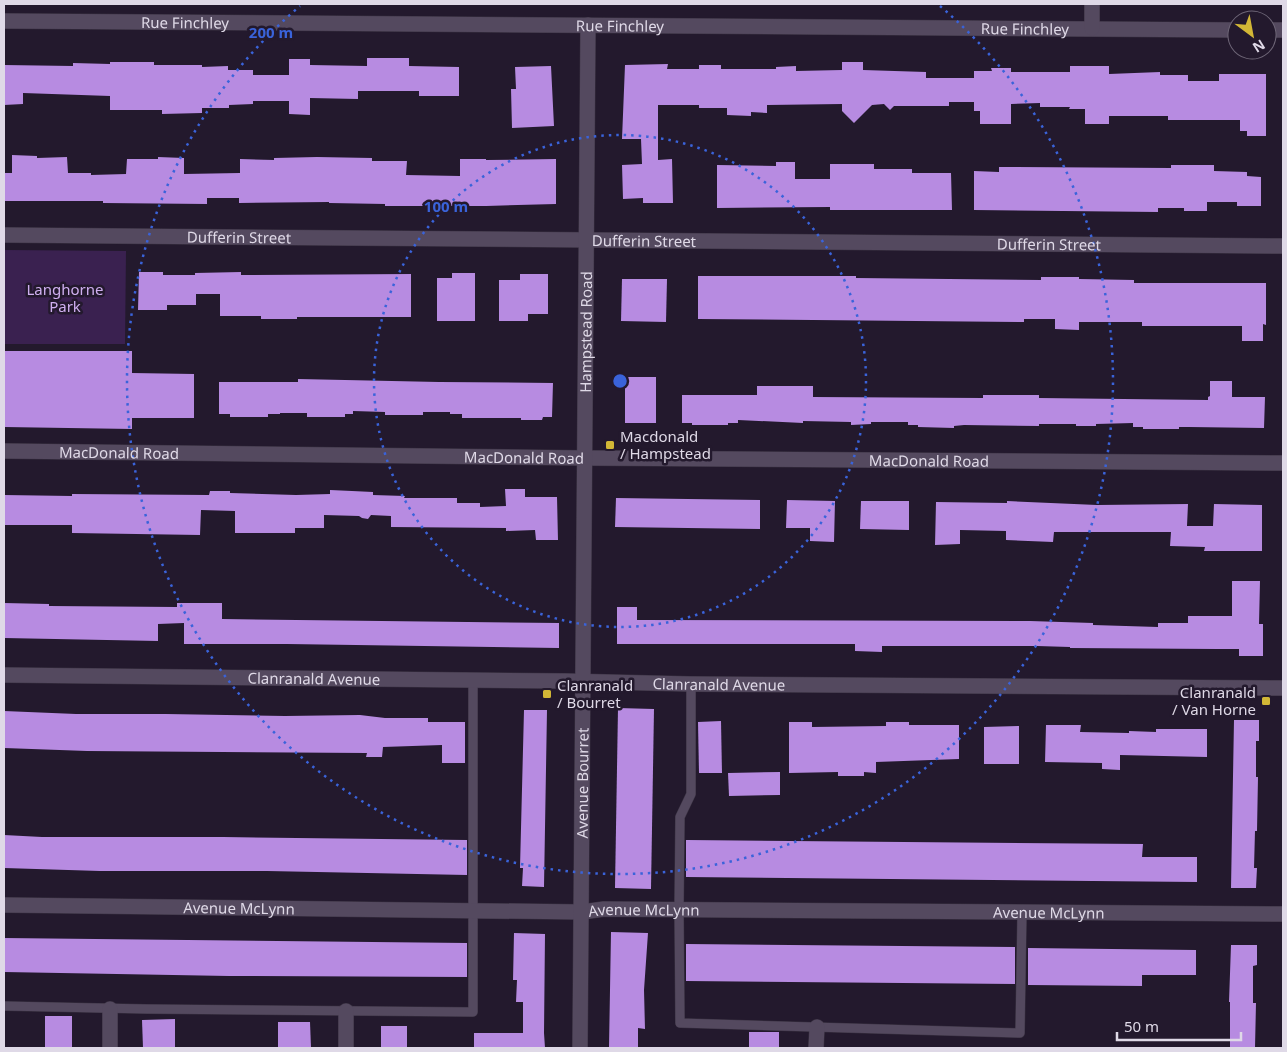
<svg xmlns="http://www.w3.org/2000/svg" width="1287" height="1052" viewBox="0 0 1287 1052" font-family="'Noto Sans',sans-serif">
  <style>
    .green { fill: #3a2150 }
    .building { fill: #b78be1 }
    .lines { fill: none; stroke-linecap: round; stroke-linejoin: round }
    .lane-casing { stroke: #3b3343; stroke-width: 10 }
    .street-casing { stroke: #3b3343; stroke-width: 16 }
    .lane { stroke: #54495f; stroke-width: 9 }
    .street { stroke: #54495f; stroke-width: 15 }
    .ring { fill: none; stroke: #3a63da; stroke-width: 2.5; stroke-dasharray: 2.5 5 }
    .poi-dot { fill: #d2b736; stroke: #23192d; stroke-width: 2 }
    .labels { text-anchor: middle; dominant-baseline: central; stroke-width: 5; stroke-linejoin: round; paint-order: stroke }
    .street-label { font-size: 15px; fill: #dfd9e7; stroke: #23192d }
    .park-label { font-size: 15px; fill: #cfaff0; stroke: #23192d }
    .poi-label { font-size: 15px; fill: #dfd9e7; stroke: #23192d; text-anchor: start }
    .centre { fill: #3a63da; stroke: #23192d; stroke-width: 2.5 }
    .ring-label { font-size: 15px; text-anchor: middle; font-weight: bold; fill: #3a63da; stroke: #23192d; stroke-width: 5; stroke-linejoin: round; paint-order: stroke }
  </style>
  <rect width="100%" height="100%" fill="#23192d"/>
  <!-- green -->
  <polygon class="green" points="4,250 126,251 125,344 4,344"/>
  <!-- building -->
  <g class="building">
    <polygon points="367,58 409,58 409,66 459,67 459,96 419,96 419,91 358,91 358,99 310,98 310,115 289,114 289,101 253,101 253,104 229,105 229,108 202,108 202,113 162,114 162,110 110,110 110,96 23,93 23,104 4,105 4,65 73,66 73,63 110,64 110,62 154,62 154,65 202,65 202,67 228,66 228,70 253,70 253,75 289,75 289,59 310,59 310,65 367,66"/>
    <polygon points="842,62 863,62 863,70 926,72 926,78 974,78 974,71 992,71 991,68 1011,68 1011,72 1070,72 1070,66 1109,66 1109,74 1160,72 1160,75 1188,75 1188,81 1219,81 1219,74 1266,74 1266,136 1247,136 1247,131 1240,131 1240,120 1168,120 1168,116 1109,116 1109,124 1085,124 1085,109 1069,109 1070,107 1040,107 1040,103 1011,104 1011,124 980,124 980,111 974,111 974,102 949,102 949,106 894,106 890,110 884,104 872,105 854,123 842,111 842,104 767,105 767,113 751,112 751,116 727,115 727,108 699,108 699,105 658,105 658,160 672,159 673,203 643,203 643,198 623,199 622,165 642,164 641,139 622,139 625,65 668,64 667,69 699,69 699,65 721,65 721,69 776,69 776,67 796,66 796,71 842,70"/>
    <polygon points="551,66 554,126 512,128 511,89 516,89 515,67"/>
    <polygon points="12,155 37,156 37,158 67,157 68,173 91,173 91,175 126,174 127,159 158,159 158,157 184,158 184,174 240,173 240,159 274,160 274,158 317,157 372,158 372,161 407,161 406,175 460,176 460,159 486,159 486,160 556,159 556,204 486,206 385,206 385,204 329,203 329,202 239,203 239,198 207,198 207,204 103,203 103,201 4,201 4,173 12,173"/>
    <polygon points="776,162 795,162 795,179 830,179 830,164 874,164 874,169 912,169 912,173 951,173 952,210 830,210 830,207 717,208 717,165 776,166"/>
    <polygon points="1171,165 1214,165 1214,171 1247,172 1247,176 1261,177 1261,206 1237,206 1237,202 1207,202 1207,211 1184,211 1184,208 1158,208 1158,212 974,210 974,171 999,172 999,167 1171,168"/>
    <polygon points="139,272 163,272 163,275 195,275 195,273 241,272 241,275 411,274 411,317 297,317 297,319 261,319 261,316 220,316 220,294 196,294 196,305 167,305 167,310 138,310"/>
    <polygon points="452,273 475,273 475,321 437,321 437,278 452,278"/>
    <polygon points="520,274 548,274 548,314 528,314 528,321 499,321 499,280 520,280"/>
    <polygon points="698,276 856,276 856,278 1041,280 1041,277 1079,277 1079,279 1134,280 1134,283 1266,283 1266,325 1263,324 1263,341 1242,341 1242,326 1142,326 1142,322 1079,322 1079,330 1055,329 1055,319 1024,319 1024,322 698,319"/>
    <polygon points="622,279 667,279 666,322 621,321"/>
    <polygon points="4,351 132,351 132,373 194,374 194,418 132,418 132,429 4,427"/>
    <rect x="625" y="377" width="31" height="46"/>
    <polygon points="298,379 439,382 553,383 552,417 543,417 542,420 521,420 521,418 462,418 462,414 450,414 450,412 423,412 423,415 385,415 385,412 353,411 353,414 345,414 345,417 307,417 307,413 280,413 280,414 268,414 268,417 230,417 230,414 219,414 219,382 298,382"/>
    <polygon points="1210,381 1232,381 1232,397 1265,397 1264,428 1189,427 1179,427 1179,429 1143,429 1143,427 1133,427 1133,423 1096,424 1096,426 1076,426 1076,424 1039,424 1039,426 964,425 954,426 954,428 918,427 918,425 908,425 908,422 871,422 871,424 851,425 851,422 803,421 803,423 738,420 738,423 728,423 728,425 692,425 692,423 682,423 682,395 757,395 757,386 813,386 813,397 983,398 983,395 1039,395 1039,398 1208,400 1208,397 1210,396"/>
    <polygon points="505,489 525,489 525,497 557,497 558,540 536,540 535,530 506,531 506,528 391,527 391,516 371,515 368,519 362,518 359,516 324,515 324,528 295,528 295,533 235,533 235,511 201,510 200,535 72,533 72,525 4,525 4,495 72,496 72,494 209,495 210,491 230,491 230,493 296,495 330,494 330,490 352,491 373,492 373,495 405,496 404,498 457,498 457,503 480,503 480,507 506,506"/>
    <polygon points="616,498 760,500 760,529 615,527"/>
    <polygon points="787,500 835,501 834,542 810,541 810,528 786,528"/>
    <polygon points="861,501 909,501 909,530 860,529"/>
    <polygon points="1007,501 1097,505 1188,504 1187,526 1213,526 1214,504 1262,505 1262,551 1204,551 1205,547 1170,546 1171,532 1054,532 1053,542 1006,540 1006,531 960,530 960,544 935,545 936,502 1007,503"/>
    <polygon points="1232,581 1260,581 1259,624 1263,624 1263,656 1239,656 1239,649 1216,649 1070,648 1070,647 1037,646 882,646 882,652 855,651 855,644 617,644 617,607 637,607 637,620 1030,621 1093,623 1093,625 1158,627 1158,623 1188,623 1188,616 1232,616"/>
    <polygon points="4,603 49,604 49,606 177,607 177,603 222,603 222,619 559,623 559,648 287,644 184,644 184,623 158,624 158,641 4,638"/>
    <polygon points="618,708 654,709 651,889 615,888"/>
    <polygon points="524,710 547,710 544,887 522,886 523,868 520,868"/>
    <polygon points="4,711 76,714 166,714 285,716 360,715 385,718 428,718 428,722 465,722 465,763 442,763 442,745 383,747 382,757 366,757 367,753 87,751 4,748"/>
    <polygon points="1234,720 1259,720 1259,741 1256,741 1256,777 1258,777 1257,831 1255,831 1254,868 1257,868 1256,888 1231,888"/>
    <polygon points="721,721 722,773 699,773 698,722"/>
    <polygon points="789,722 812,722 812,727 886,726 886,722 909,722 909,725 959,725 959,759 876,762 876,773 864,772 864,776 838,776 838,772 789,773"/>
    <polygon points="1046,725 1081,725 1080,732 1129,733 1129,731 1156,732 1156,729 1207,729 1207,757 1120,755 1120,770 1102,769 1102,763 1045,762"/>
    <polygon points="1019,726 1019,764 984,764 984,727"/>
    <polygon points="780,772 780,795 729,796 728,773"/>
    <polygon points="4,835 42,837 223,837 467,840 467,875 267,871 100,871 4,868"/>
    <polygon points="686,840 1143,844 1142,857 1197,857 1197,882 686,877"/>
    <polygon points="611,932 648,933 644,990 645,1029 638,1028 638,1048 609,1048"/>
    <polygon points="514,933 545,934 544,1033 545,1048 474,1048 474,1033 523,1033 523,1002 516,1002 517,980 513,980"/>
    <polygon points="4,938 467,943 467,977 229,976 4,972"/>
    <polygon points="686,944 1015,947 1015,984 686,981"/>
    <polygon points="1231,945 1257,945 1257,965 1253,966 1253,1003 1256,1003 1255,1048 1230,1048 1230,1002 1229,1002"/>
    <polygon points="1028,948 1196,950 1196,975 1142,975 1142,986 1028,985"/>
    <rect x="45" y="1016" width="27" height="32"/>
    <polygon points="175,1019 175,1048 143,1048 142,1020"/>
    <polygon points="278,1022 310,1022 311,1048 278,1048"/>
    <rect x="381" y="1026" width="26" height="22"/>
    <rect x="749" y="1032" width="30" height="16"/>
  </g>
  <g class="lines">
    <defs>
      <g id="lane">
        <polyline points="691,684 691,794 680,817 679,909 680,1023 1020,1033 1022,913"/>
        <polyline points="4,1006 147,1009 473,1012 473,680"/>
      </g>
      <g id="street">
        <path id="s1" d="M4 21 1237 30"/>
        <polyline points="1092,28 1092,4"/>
        <polyline points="1267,30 1283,30"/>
        <path id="s2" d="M4 235 1283 246"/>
        <path id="s3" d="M4 451 585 458 1283 463"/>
        <path id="s4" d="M4 675 565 681 691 684 1283 688"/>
        <path id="s5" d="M4 905 582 912 604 909 1283 914"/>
        <polyline points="110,1048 110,1009"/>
        <polyline points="346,1048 346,1011"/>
        <path id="s6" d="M580 1048 588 25"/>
        <polyline points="816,1048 817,1027"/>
      </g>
    </defs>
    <!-- lane casing -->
    <use href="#lane" class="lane-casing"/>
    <!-- street casing -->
    <use href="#street" class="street-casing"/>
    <!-- lane -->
    <use href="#lane" class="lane"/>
    <!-- street -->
    <use href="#street" class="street"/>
  </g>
  <!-- distance rings -->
  <g class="ring">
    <circle cx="620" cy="381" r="246"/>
    <path d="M940 6A493 493 0 1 1 300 6"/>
  </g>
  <!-- markers -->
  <g class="poi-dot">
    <rect x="605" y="440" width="10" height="10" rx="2.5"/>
    <rect x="542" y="689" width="10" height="10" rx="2.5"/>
    <rect x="1261" y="696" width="10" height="10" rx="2.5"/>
  </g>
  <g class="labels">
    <!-- street labels -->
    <g class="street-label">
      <text stroke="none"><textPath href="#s1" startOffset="181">Rue Finchley</textPath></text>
      <text stroke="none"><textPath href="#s1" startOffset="616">Rue Finchley</textPath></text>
      <text stroke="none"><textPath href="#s1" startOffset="1021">Rue Finchley</textPath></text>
      <text stroke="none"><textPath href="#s2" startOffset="235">Dufferin Street</textPath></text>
      <text stroke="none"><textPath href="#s2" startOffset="640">Dufferin Street</textPath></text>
      <text stroke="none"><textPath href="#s2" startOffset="1045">Dufferin Street</textPath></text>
      <text stroke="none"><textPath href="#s6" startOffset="716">Hampstead Road</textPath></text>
      <text stroke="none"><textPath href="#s3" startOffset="115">MacDonald Road</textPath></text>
      <text stroke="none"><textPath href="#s3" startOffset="520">MacDonald Road</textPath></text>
      <text stroke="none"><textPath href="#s3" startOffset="925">MacDonald Road</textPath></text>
      <text stroke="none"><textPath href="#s4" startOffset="310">Clanranald Avenue</textPath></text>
      <text stroke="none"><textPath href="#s4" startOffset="715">Clanranald Avenue</textPath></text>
      <text stroke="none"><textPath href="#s6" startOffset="265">Avenue Bourret</textPath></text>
      <text stroke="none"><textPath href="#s5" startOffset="235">Avenue McLynn</textPath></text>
      <text stroke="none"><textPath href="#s5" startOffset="640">Avenue McLynn</textPath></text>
      <text stroke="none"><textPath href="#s5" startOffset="1045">Avenue McLynn</textPath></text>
    </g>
    <!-- park labels -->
    <g class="park-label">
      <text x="65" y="289">Langhorne<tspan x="65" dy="17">Park</tspan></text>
    </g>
    <!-- poi labels -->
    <g class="poi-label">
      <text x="620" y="436">Macdonald<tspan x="620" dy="17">/ Hampstead</tspan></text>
      <text x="557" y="685">Clanranald<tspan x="557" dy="17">/ Bourret</tspan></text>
      <text x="1256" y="692" text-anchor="end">Clanranald<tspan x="1256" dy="17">/ Van Horne</tspan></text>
    </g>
  </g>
  <circle cx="620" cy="381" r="8" class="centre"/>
  <g class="ring-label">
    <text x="271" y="38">200 m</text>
    <text x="446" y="212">100 m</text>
  </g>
  <!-- border -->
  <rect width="1287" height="1052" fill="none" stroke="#dfd9e7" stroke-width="10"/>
  <!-- north arrow -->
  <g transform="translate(1252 35) rotate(148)"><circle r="24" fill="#23192d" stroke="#6e6677"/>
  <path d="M0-4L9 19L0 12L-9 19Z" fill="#d2b736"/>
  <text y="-8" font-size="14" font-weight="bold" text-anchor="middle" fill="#dfd9e7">N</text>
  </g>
  <!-- scale -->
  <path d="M1117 1032v8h124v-8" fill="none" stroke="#dfd9e7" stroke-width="2.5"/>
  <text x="1124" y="1032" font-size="15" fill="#dfd9e7" stroke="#23192d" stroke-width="4" paint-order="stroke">50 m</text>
</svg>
